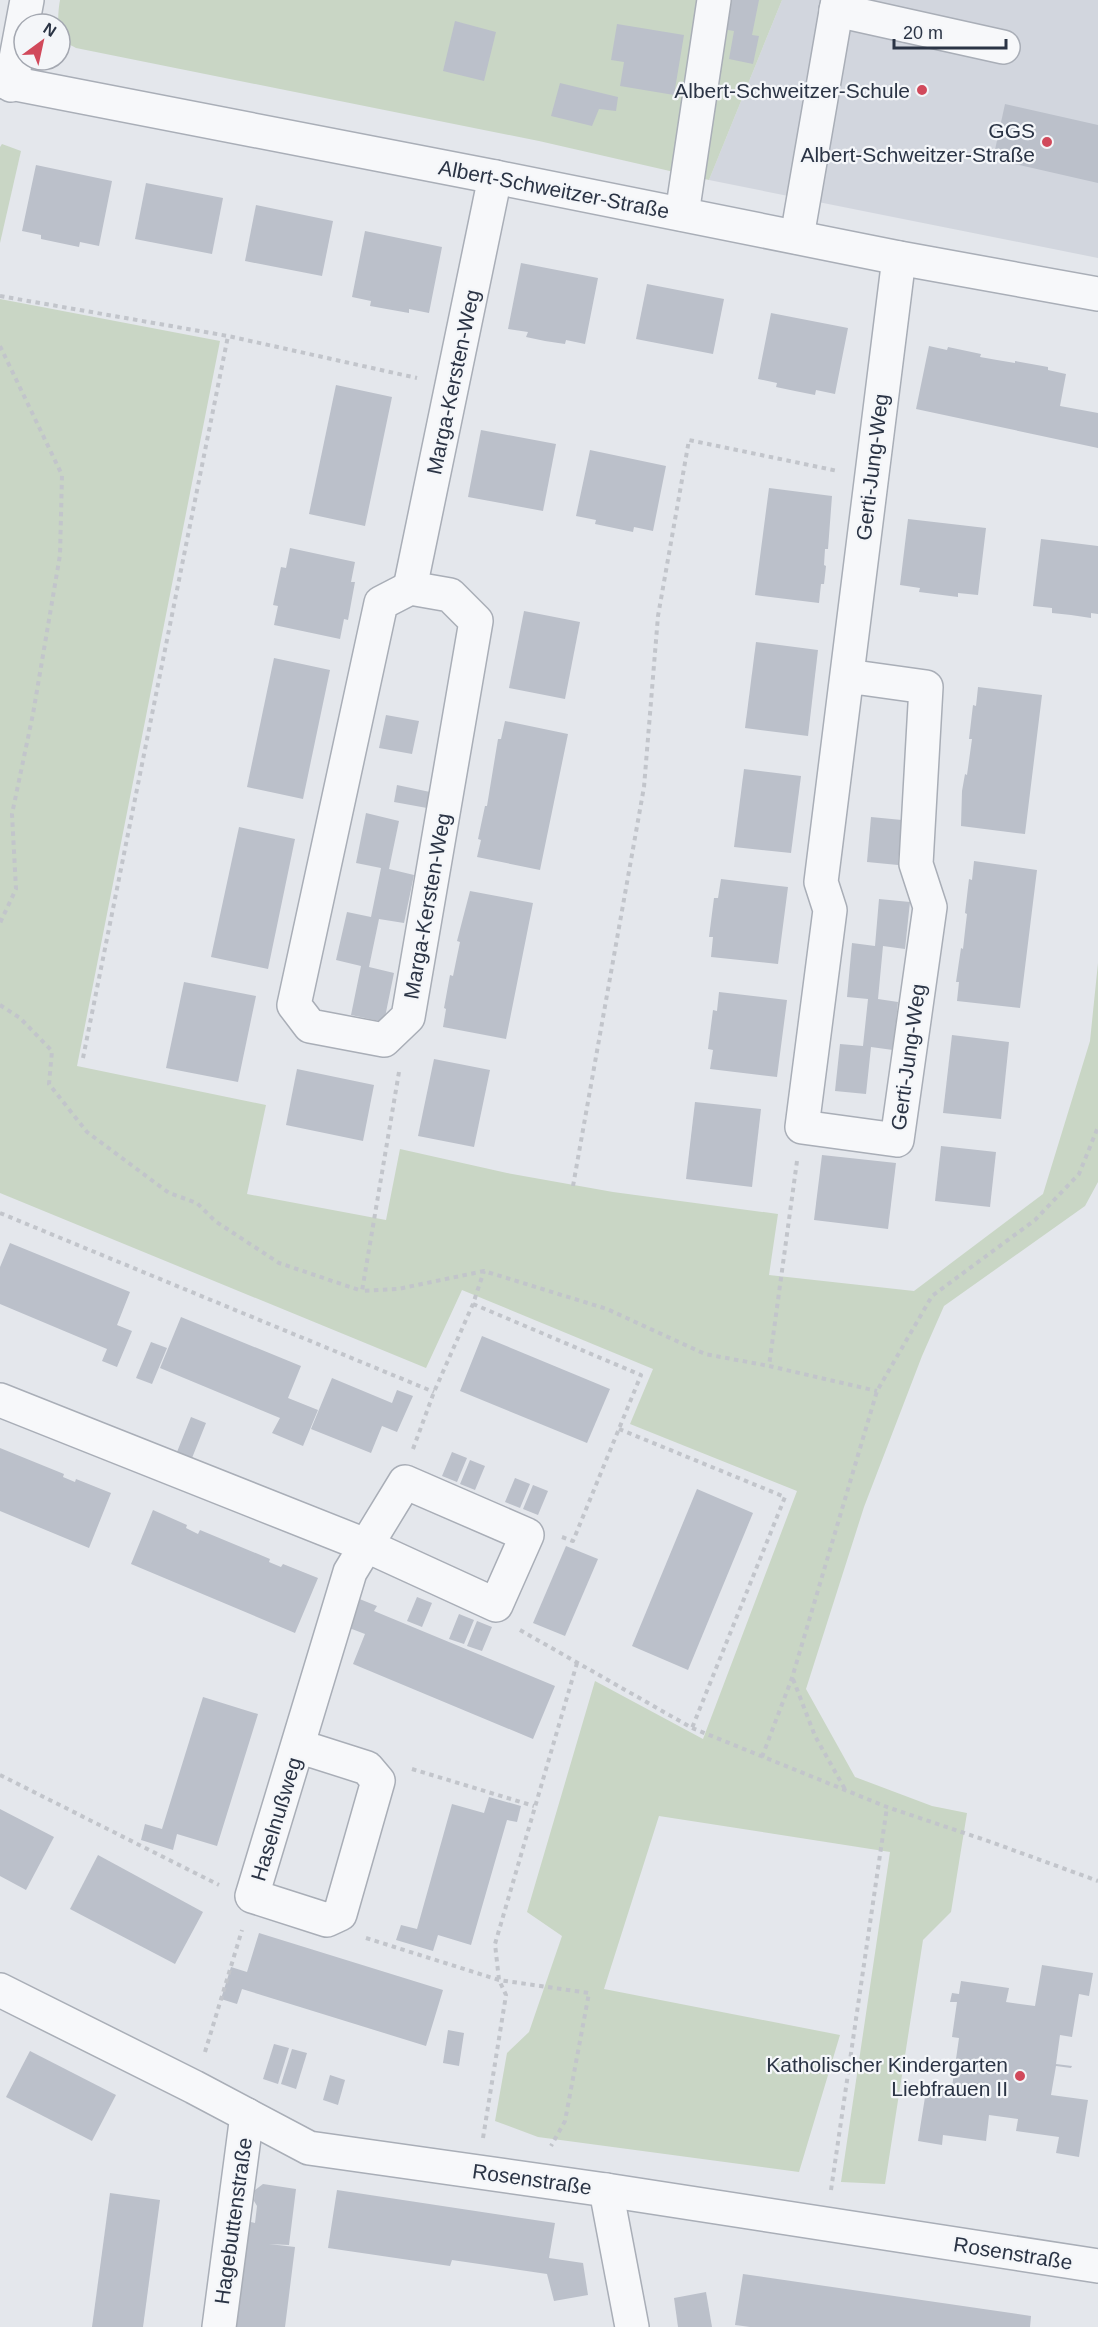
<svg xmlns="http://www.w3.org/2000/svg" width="1098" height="2327" viewBox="0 0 1098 2327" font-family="Helvetica,sans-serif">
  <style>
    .built { fill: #d2d6de }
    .green { fill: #c9d6c5 }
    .building { fill: #bbc0ca }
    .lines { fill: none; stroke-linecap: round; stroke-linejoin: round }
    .minor-casing { stroke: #a9aeb7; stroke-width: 36 }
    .path { stroke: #c2c5cb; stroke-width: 4; stroke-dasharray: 4.5 4.5; stroke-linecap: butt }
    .minor { stroke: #f7f8fa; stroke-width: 33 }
    .poi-dot { fill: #d1495b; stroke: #f4f6f9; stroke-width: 2 }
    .labels { text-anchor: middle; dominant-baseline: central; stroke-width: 4.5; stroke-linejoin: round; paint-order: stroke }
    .poi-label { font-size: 21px; fill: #2b3445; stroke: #f4f6f9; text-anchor: end }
    .street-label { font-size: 21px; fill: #2b3445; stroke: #f4f6f9 }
  </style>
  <rect width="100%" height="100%" fill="#e4e7ec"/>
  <!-- built -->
  <polygon class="built" points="782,0 1098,0 1098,258 709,180"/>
  <!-- green -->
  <g class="green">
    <path d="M60 0H782L709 180 539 141 76 48C73 46 67 44 64 41 56 33 58 11 60 0Z"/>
    <polygon points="2,144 21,151 0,243 0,147"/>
    <polygon points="0,299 220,341 77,1066 266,1105 247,1194 386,1220 400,1149 507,1173 613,1192 778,1214 769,1275 914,1291 1043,1194 1090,1041 1098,963 1098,1182 1085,1206 944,1306 922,1356 864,1507 806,1689 855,1777 932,1806 967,1813 951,1912 923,1940 885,2184 841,2182 890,1852 659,1816 604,1989 840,2035 799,2172 538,2137 495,2121 507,2053 529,2032 562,1936 527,1912 595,1681 703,1739 797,1491 630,1424 653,1369 462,1290 426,1368 0,1193"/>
  </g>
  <!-- building -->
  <g class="building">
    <polygon points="722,0 759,0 752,35 759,36 753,64 729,59 734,31 716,28"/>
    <polygon points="455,21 496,32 484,81 443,71"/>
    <polygon points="617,24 684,35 674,95 620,86 624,62 611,60"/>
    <polygon points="560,83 618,97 616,111 599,109 592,126 551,116"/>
    <polygon points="1005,104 1098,125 1098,183 993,159"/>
    <polygon points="36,165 112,181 99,246 80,242 79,247 41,239 41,235 22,231"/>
    <polygon points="146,183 223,198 212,254 135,239"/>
    <polygon points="256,205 333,221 322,276 245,261"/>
    <polygon points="365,231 442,247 429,313 409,309 409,313 370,306 371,301 352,297"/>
    <polygon points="521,263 598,278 585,344 566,340 565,344 545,341 526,337 528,332 508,329"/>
    <polygon points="647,284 724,299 713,354 636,339"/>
    <polygon points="771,313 848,328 835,394 816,390 815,395 795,391 776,387 777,383 758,379"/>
    <polygon points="929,346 947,350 948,347 981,354 980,357 997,360 1015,363 1015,361 1048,367 1048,370 1066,374 1060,406 1098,413 1098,448 916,409"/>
    <polygon points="336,385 392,397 365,526 309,514"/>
    <polygon points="481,430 556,444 543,511 468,497"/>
    <polygon points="590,450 666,466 653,531 634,527 633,532 595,524 596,520 576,516"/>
    <polygon points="769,488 832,496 828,549 825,549 824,565 826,566 824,584 821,584 819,603 755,595"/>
    <polygon points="908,519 986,528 978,595 958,593 958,597 919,592 920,588 900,585"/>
    <polygon points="1041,539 1098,546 1098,614 1091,613 1091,618 1071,615 1052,613 1052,608 1033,606"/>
    <polygon points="290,548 355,562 351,582 355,582 348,620 344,619 340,639 274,625 278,606 273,605 281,567 286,568"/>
    <polygon points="524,611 580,622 565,699 509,688"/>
    <polygon points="756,642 818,650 808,736 745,728"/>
    <polygon points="274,658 330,670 303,799 247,787"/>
    <polygon points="978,687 1042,695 1025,834 961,826 962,791 965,774 967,775 972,739 969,739 973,705 976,706"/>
    <polygon points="386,715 419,721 412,754 379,748"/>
    <polygon points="505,721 568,734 540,870 477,857 481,840 478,839 485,806 487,806 498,739 501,739"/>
    <polygon points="744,769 801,776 791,853 734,847"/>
    <polygon points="397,785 430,792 427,808 394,802"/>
    <polygon points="366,813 399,821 389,869 414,875 404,923 379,919 369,967 394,973 384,1022 351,1015 361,966 336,960 347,912 371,917 381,868 356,863"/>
    <polygon points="871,817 902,820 898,865 867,862"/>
    <polygon points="239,827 295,839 268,969 211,957"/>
    <polygon points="974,861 1037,870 1020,1008 957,1001 959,982 956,982 961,948 963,949 965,931 967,914 965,913 969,879 972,880"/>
    <polygon points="721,879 788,887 778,964 711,957 713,937 709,937 714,898 718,898"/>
    <polygon points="470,891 533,903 506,1039 443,1027 446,1009 444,1008 450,975 453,976 460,942 457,941"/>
    <polygon points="879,899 910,902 905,949 883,946 878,999 898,1002 893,1050 871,1047 866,1094 835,1091 840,1044 863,1046 868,999 847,997 852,943 875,946"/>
    <polygon points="184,982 256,996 238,1082 166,1068"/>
    <polygon points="719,992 787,1000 777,1077 710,1069 713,1050 708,1049 713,1010 717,1011"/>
    <polygon points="952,1035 1009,1042 1001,1119 943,1113"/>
    <polygon points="434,1059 490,1070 474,1147 418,1136"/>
    <polygon points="297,1069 374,1085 363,1141 286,1125"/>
    <polygon points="695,1102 761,1109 752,1187 686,1179"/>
    <polygon points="941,1146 996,1152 990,1207 935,1201"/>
    <polygon points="822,1155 896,1163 888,1229 814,1220"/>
    <polygon points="10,1243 130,1292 117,1325 132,1331 117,1367 102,1361 107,1349 0,1304 0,1267"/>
    <polygon points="181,1317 301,1366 288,1398 318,1410 303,1446 272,1433 280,1418 160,1368"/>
    <polygon points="482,1336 610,1389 587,1443 460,1391"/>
    <polygon points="151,1342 167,1348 152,1384 136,1378"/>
    <polygon points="332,1378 392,1403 397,1390 413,1396 397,1432 382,1426 371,1453 311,1429"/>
    <polygon points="191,1417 206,1423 192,1458 177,1452"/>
    <polygon points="0,1448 64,1474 63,1477 75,1482 76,1479 111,1493 89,1548 0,1511"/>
    <polygon points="452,1452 467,1458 457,1482 442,1476"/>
    <polygon points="470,1460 485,1466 475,1490 460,1484"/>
    <polygon points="515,1478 530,1484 520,1508 505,1502"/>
    <polygon points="533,1485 548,1491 538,1515 523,1509"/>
    <polygon points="697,1489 753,1513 688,1670 632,1646"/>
    <polygon points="153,1510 187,1525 186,1528 198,1534 200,1530 270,1559 269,1562 281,1567 283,1564 318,1578 295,1633 131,1564"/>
    <polygon points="566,1546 598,1559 565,1636 533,1623"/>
    <polygon points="417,1597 432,1603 422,1627 407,1621"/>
    <polygon points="357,1598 377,1606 374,1611 555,1686 533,1739 353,1664 365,1634 344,1626"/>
    <polygon points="459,1614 474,1620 464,1644 449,1639"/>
    <polygon points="477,1621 492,1627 482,1651 467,1646"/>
    <polygon points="203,1697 258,1714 217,1846 177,1834 173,1850 141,1840 145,1824 162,1829"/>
    <polygon points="489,1797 521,1806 517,1822 507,1820 471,1945 438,1935 433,1951 396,1940 401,1925 417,1929 452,1804 484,1813"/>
    <polygon points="0,1809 54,1837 26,1890 0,1876"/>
    <polygon points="98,1855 203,1912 175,1964 70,1909"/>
    <polygon points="259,1933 443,1990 426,2046 242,1989 237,2004 221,1999 231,1967 247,1972"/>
    <polygon points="1042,1965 1093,1973 1089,1996 1079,1994 1072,2037 1060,2035 1056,2064 1072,2066 1071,2068 1056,2066 1051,2095 1088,2100 1079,2157 1056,2153 1059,2137 1016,2131 1018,2119 989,2115 986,2141 943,2135 942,2145 918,2141 926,2091 930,2091 931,2084 946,2086 945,2093 951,2094 959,2038 952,2037 957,2002 950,2002 952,1993 959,1994 961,1981 1009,1988 1006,2002 1035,2006"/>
    <polygon points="448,2030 464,2033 459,2066 443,2063"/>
    <polygon points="274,2044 289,2048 278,2084 263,2079"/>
    <polygon points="292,2049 307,2053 296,2089 281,2084"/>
    <polygon points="30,2051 116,2095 92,2141 6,2097"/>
    <polygon points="330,2075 345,2080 338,2105 323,2100"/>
    <polygon points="263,2184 296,2189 289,2245 269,2244 295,2247 285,2327 228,2327 247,2221 255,2223 257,2206 254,2201 255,2190"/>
    <polygon points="337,2190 555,2223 549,2258 583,2263 588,2295 554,2301 547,2274 452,2260 450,2266 328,2248"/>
    <polygon points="110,2193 160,2200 143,2327 92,2327"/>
    <polygon points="743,2274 1031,2316 1030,2327 750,2327 735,2325"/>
    <polygon points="706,2292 712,2327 678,2327 674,2298"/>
  </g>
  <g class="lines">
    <defs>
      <g id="minor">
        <polyline points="836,10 1003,47"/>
        <polyline points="0,81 495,177 899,258 1098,294"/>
        <polyline points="11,85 27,0"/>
        <polyline points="682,214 714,0"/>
        <polyline points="797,237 838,0"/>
        <polygon points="410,588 450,595 476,621 408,1017 384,1040 310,1026 294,1005 381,603"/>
        <polyline points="410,588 495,177"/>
        <polyline points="847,676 926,687 916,864 930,907 897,1140 802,1127 830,910 821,882 899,258"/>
        <polyline points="0,1400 365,1545 496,1605 527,1535 405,1482 350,1572 252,1896 327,1920 340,1914 378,1781 367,1768 298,1746"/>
        <polyline points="0,1990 194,2087 309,2148 606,2190 1098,2266"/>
        <polyline points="606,2190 632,2327"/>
        <polyline points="219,2327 247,2115"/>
      </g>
    </defs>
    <!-- minor casing -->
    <use href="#minor" class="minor-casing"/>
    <!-- path -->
    <g class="path">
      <polyline points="0,296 228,336 417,378"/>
      <polyline points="0,346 62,475 60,555 33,714 12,814 16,889 0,923"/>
      <polyline points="0,1005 20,1018 52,1051 49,1084 87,1132 169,1193 197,1203 215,1221 279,1263 362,1291"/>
      <polyline points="83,1058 228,336"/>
      <polyline points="399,1072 362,1291 398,1289 484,1271 607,1309 705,1354 769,1366"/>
      <polyline points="797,1161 769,1366 877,1391"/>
      <polyline points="573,1186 644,787 658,616 689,440 838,471"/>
      <polyline points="0,1213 434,1392"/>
      <polyline points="473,1304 641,1375 573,1541 562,1537"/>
      <polyline points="619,1429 785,1497 692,1728"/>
      <polyline points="413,1449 434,1392 473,1304 484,1271"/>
      <polyline points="520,1630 692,1728 887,1807 991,1842 1098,1881"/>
      <polyline points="793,1679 815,1736 846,1791"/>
      <polyline points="762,1757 792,1678 877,1391 932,1296 1035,1220 1079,1174 1098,1127"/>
      <polyline points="412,1769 534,1806"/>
      <polyline points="0,1775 219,1885"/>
      <polyline points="366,1938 499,1980 589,1993 565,2121 551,2146"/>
      <polyline points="205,2052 242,1930"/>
      <polyline points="483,2138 506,1995 499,1980 495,1944 577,1663"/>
      <polyline points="831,2190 887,1807"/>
    </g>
    <!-- minor -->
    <use href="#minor" class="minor"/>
  </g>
  <!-- markers -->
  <g class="poi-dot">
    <circle cx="922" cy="90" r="6"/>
    <circle cx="1047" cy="142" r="6"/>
    <circle cx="1020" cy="2076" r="6"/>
  </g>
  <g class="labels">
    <!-- poi labels -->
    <g class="poi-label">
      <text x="910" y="90">Albert-Schweitzer-Schule</text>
      <text x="1035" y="130">GGS<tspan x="1035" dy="24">Albert-Schweitzer-Straße</tspan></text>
      <text x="1008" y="2064">Katholischer Kindergarten<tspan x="1008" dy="24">Liebfrauen II</tspan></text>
    </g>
    <!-- street labels -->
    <g class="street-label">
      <text transform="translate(554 189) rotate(11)">Albert-Schweitzer-Straße</text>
      <text transform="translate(453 382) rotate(-78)">Marga-Kersten-Weg</text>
      <text transform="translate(872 467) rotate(-83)">Gerti-Jung-Weg</text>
      <text transform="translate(427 906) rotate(-80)">Marga-Kersten-Weg</text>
      <text transform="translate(908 1057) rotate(-82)">Gerti-Jung-Weg</text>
      <text transform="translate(276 1819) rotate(-73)">Haselnußweg</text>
      <text transform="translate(532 2179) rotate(8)">Rosenstraße</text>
      <text transform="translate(233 2221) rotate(-82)">Hagebuttenstraße</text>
      <text transform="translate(1013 2253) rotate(9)">Rosenstraße</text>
    </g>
  </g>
  <!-- north arrow -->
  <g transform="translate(42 42) rotate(33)"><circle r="28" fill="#f4f6f9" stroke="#a4a8b1" stroke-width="1.5"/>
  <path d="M0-4.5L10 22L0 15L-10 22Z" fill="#d1495b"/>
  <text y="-9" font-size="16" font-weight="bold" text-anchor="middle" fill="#2b3445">N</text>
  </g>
  <!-- scale -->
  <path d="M894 39v9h112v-9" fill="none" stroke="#2b3445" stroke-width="3"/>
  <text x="903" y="39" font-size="18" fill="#2b3445" stroke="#f4f6f9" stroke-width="4.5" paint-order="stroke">20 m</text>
</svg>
